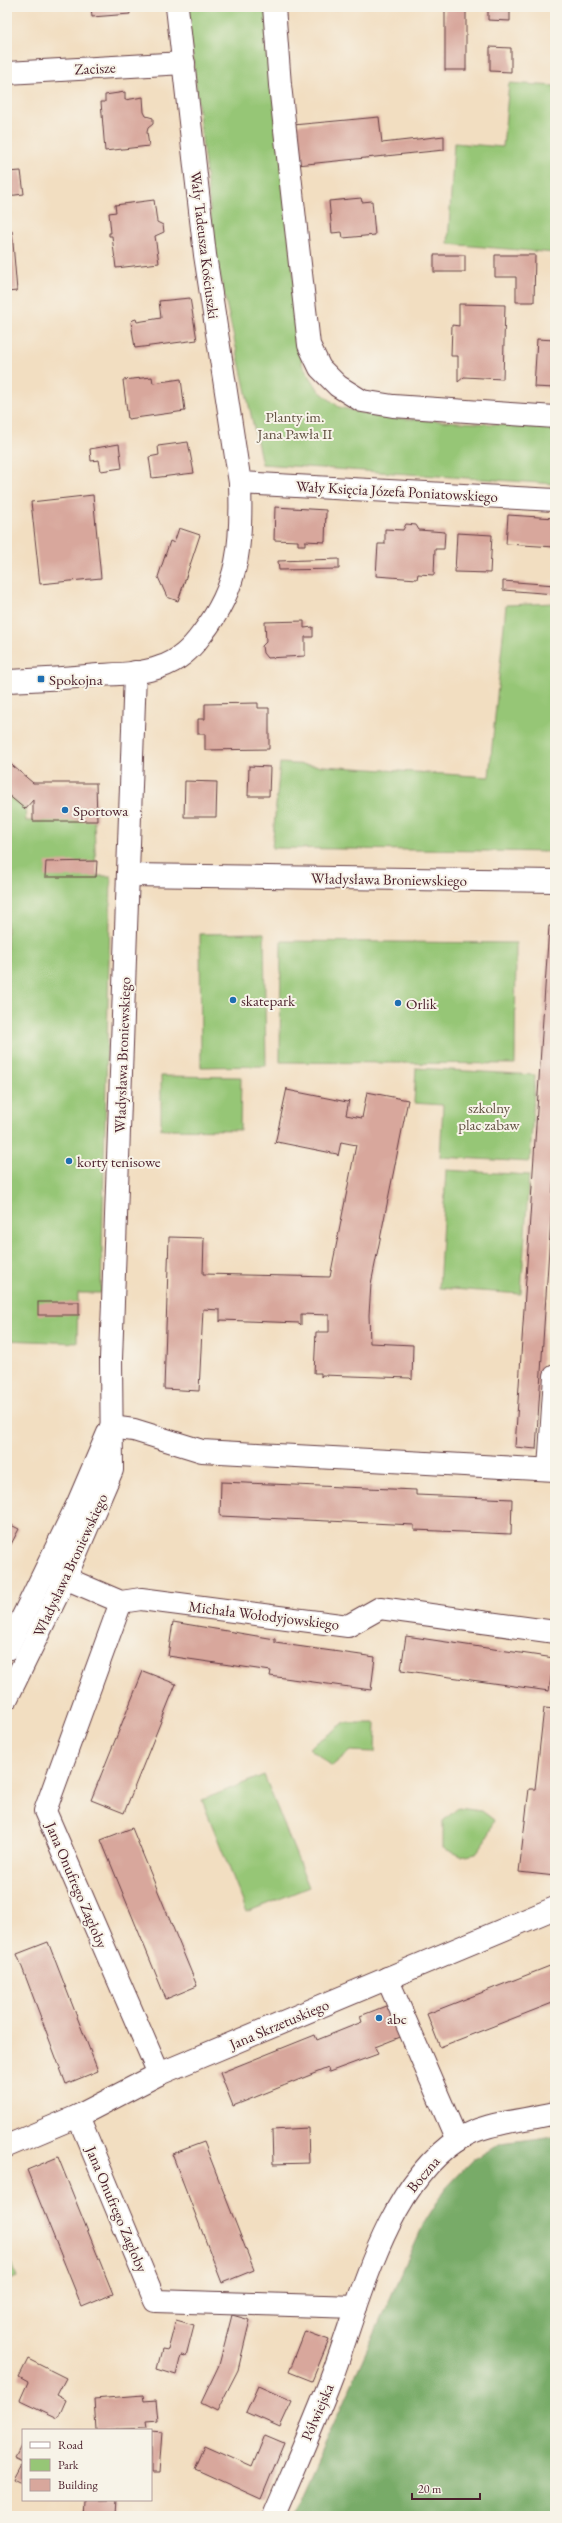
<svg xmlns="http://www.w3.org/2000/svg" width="562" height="2523" viewBox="0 0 562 2523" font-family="'EB Garamond',serif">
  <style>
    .green { fill: #96c676; stroke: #707250 }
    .forest { fill: #78ab67; stroke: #616549 }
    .building { fill: #d8a79c }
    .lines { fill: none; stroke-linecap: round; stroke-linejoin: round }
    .street-casing { stroke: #633c42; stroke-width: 24 }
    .secondary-casing { stroke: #633c42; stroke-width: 24 }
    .street { stroke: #fff; stroke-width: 22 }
    .secondary { stroke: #fff; stroke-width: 22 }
    .poi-dot { fill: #1f6fb2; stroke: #f7f3e8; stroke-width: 1.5 }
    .labels { text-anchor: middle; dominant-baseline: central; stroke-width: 4; stroke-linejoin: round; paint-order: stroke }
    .street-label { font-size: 15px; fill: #4a1f2b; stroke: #f7f3e8 }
    .park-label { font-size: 15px; fill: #615142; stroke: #f7f3e8 }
    .poi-label { font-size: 15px; fill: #4a1f2b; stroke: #f7f3e8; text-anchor: start }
  </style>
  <rect width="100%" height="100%" fill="#f7f3e8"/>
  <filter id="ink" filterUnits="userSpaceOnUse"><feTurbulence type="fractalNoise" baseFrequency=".025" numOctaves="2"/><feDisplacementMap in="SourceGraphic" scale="8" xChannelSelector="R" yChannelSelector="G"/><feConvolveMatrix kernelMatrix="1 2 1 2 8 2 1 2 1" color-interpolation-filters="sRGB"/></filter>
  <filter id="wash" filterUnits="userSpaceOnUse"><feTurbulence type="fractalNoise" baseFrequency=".012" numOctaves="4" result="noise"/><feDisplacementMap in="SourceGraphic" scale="16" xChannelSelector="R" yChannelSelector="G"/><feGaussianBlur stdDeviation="0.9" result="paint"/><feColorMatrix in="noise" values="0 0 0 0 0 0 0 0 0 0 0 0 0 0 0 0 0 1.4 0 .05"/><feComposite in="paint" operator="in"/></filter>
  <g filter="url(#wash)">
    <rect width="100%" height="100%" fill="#f2dec1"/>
    <!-- green -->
    <g class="green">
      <polygon points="187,7 268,7 302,364 319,391 339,407 378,417 555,428 555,484 262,464 215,253"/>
      <polygon points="509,83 555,86 555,253 448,244 454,143 503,147"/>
      <polygon points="555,603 555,852 272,848 280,763 489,777 506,605"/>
      <polygon points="7,792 25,807 26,821 94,820 96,876 111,876 101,1293 78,1293 77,1343 7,1340"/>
      <polygon points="264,933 266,1066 201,1067 200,934"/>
      <polygon points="281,941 516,943 515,1064 280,1062"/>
      <polygon points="416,1068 535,1075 530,1162 440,1157 443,1105 414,1103"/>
      <polygon points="161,1076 241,1077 240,1130 161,1129"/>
      <polygon points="446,1170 529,1175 521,1294 439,1288"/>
      <polygon points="344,1723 376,1723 375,1752 350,1751 332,1766 309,1748"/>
      <polygon points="264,1775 309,1887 247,1912 202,1800"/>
      <polygon points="458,1808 482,1811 494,1820 486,1840 476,1853 461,1856 443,1848 443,1821"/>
      <polygon points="7,2250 17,2277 7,2281"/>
    </g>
    <!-- forest -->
    <polygon class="forest" points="555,2136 555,2516 292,2516 424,2223 446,2188 473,2160 501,2143"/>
    <g id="blocks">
      <!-- building -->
      <g class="building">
        <polygon points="91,7 129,7 130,14 92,17"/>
        <polygon points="315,7 356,7 356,8 316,11"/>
        <rect x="445" y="7" width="21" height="63"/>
        <polygon points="488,7 510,7 510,21 488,20"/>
        <polygon points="490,47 511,48 511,72 490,71"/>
        <polygon points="125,92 125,100 143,97 144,112 146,116 153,118 153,124 148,128 147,132 149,146 105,151 101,102 105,102 105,95"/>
        <polygon points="379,117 382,143 444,136 444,150 297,165 293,125"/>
        <polygon points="21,171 24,194 7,196 7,172"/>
        <polygon points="361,198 362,202 372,201 375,235 343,238 342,232 332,233 329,201"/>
        <polygon points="154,200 157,222 163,225 164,232 155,236 159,263 116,268 112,236 109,236 109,233 111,233 109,213 116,212 115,205"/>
        <polygon points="7,231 12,231 17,291 7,292"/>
        <rect x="434" y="255" width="31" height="17"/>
        <polygon points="495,255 535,255 534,302 516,302 516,277 495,277"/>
        <polygon points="190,298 197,340 135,348 131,322 133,320 136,319 137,322 161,318 159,301"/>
        <polygon points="459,304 505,305 503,379 464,377 458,382 458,356 451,356 452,325 459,326"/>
        <polygon points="537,339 555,340 555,388 534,387"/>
        <polygon points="152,377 153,383 181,379 185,411 128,419 123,380"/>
        <polygon points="188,442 194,473 152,478 149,457 159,455 158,446"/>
        <polygon points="119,444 122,468 101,471 99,460 91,461 90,449"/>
        <polygon points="93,495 101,578 40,584 31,502"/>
        <polygon points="275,507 326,510 325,542 305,541 305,545 298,545 298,541 274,540"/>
        <polygon points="508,515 555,518 555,547 506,544"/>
        <polygon points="406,524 416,525 419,530 445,532 444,549 435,549 434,575 418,574 417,579 376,576 378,544 385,544 385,529 403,530"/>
        <polygon points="179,528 200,535 178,601 167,597 158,577 170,541 174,543"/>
        <polygon points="457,533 492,535 490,573 455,572"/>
        <polygon points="339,559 339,569 279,570 278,561"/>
        <polygon points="503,581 555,585 555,594 503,590"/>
        <polygon points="304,621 304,628 313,627 313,637 305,637 305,656 267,658 263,653 262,646 266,642 265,622"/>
        <polygon points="258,703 258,708 269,708 269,749 205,750 205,734 198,734 198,719 205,719 205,704"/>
        <polygon points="7,761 33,783 96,783 97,821 33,821 33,800 25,809 7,794"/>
        <polygon points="249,766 270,767 269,796 248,796"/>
        <polygon points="185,781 217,782 216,817 184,817"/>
        <polygon points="97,861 96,877 45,877 46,862"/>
        <polygon points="549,926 555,926 555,1157 536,1449 515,1447"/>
        <polygon points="287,1088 287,1090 347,1102 349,1100 346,1115 362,1118 367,1092 408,1100 371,1284 369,1315 370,1343 413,1345 412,1380 410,1378 322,1375 321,1377 321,1373 314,1373 316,1332 329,1332 329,1315 301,1314 301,1325 299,1323 221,1320 220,1322 220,1310 203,1309 199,1391 164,1389 169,1237 204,1238 203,1274 330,1277 356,1145 341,1142 338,1156 337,1154 277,1142 275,1144"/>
        <rect x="38" y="1302" width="41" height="13"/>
        <polygon points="221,1482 416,1490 416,1495 512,1499 511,1534 414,1530 414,1525 220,1516"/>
        <polygon points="7,1523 19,1529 7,1552"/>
        <polygon points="173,1622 275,1639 275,1643 375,1657 371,1690 270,1676 271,1671 168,1656"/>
        <polygon points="406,1636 554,1658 549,1691 401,1670"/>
        <polygon points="143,1671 176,1684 124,1813 91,1800"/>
        <polygon points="544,1708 555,1709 555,1876 519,1872 529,1789 535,1789"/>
        <polygon points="132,1828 197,1986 166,1999 101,1840"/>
        <polygon points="48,1942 98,2071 66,2084 17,1954"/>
        <polygon points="555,1964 555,2002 440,2047 427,2014"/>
        <polygon points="391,2004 403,2036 375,2047 378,2054 329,2072 328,2068 233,2106 220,2073 315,2035 317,2040 362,2022 360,2016"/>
        <polygon points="308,2128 309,2163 273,2164 272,2130"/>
        <polygon points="204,2142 254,2270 222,2283 172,2154"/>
        <polygon points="58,2157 113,2294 82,2307 27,2170"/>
        <polygon points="232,2315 250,2320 238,2370 217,2411 201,2403 219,2365"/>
        <polygon points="176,2320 194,2325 186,2356 181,2355 176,2375 157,2369 162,2349 168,2350"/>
        <polygon points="305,2331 329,2340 312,2381 289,2372"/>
        <polygon points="28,2359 66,2378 57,2395 66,2400 58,2418 20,2400 28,2382 19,2377"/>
        <polygon points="258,2386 292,2401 280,2427 246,2412"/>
        <polygon points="143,2395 144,2401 156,2400 158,2421 145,2422 146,2428 96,2430 94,2399"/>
        <polygon points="151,2431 162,2432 159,2473 151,2473"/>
        <polygon points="265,2435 284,2443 261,2499 195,2469 205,2446 252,2467"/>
        <polygon points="23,2442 23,2462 15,2458"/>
        <polygon points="23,2464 23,2483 15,2479"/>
        <polygon points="84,2500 117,2500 116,2516 83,2516"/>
      </g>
    </g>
  </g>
  <g filter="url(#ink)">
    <use href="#blocks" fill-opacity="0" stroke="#633c42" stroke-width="1"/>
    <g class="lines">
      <defs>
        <g id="street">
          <polyline points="274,7 280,85 309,345 320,368 338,386 362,401 393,406 555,417"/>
          <polyline points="7,73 184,63"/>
          <path d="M7 681C37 680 67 678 98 675 118 674 141 674 160 667 179 661 191 649 202 634 240 586 242 541 240 483"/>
          <polyline points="128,875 555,881"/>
          <polyline points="111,1427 134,1430 202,1451 555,1470"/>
          <polyline points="549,1469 555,1376"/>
          <polyline points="46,1570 121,1602 141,1599 348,1626 380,1608 555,1632"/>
          <polyline points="121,1602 45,1811 159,2074"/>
          <polyline points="7,1649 78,1503 108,1433"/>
          <polyline points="7,1698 65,1579 112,1470 111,1359 135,672"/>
          <polyline points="387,1978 457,2140"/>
          <polyline points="78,2116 155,2301 356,2307"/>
          <polyline points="7,2146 78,2116 159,2074 555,1908"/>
          <path d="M274 2516C294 2469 315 2422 333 2374 361 2298 386 2188 457 2140 484 2122 523 2121 555 2113"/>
        </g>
        <polyline id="secondary" points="177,7 205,255 240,483 555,500"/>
      </defs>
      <!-- street casing -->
      <use href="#street" class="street-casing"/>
      <!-- secondary casing -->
      <use href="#secondary" class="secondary-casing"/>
      <!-- street -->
      <use href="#street" class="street"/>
      <!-- secondary -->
      <use href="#secondary" class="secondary"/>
    </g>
  </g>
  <!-- markers -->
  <g class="poi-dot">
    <rect x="37" y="675" width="8" height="8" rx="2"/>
    <circle cx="65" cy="810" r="4"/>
    <circle cx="233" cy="1000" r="4"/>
    <circle cx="398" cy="1003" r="4"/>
    <circle cx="69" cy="1161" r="4"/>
    <circle cx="379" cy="2018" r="4"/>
  </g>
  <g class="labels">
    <!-- street labels -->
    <g class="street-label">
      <text transform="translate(95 68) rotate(-3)">Zacisze</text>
      <text transform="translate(205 245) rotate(83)">Wały Tadeusza Kościuszki</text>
      <text transform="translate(397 491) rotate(3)">Wały Księcia Józefa Poniatowskiego</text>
      <text transform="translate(389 879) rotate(1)">Władysława Broniewskiego</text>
      <text transform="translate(122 1055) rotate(-88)">Władysława Broniewskiego</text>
      <text transform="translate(70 1565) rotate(-65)">Władysława Broniewskiego</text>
      <text transform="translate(264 1615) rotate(7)">Michała Wołodyjowskiego</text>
      <text transform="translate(77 1885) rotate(67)">Jana Onufrego Zagłoby</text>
      <text transform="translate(279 2024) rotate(-23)">Jana Skrzetuskiego</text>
      <text transform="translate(423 2174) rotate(-50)">Boczna</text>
      <text transform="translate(117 2209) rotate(67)">Jana Onufrego Zagłoby</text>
      <text transform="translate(317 2412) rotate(-67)">Półwiejska</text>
    </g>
    <!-- park labels -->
    <g class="park-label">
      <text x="295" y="416">Planty im.<tspan x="295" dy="17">Jana Pawła II</tspan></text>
      <text x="489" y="1107">szkolny<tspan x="489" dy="17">plac zabaw</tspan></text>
    </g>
    <!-- poi labels -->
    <g class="poi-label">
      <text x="49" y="679">Spokojna</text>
      <text x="73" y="810">Sportowa</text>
      <text x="241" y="1000">skatepark</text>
      <text x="406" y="1003">Orlik</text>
      <text x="77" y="1161">korty tenisowe</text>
      <text x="387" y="2018">abc</text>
    </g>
  </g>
  <!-- margin -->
  <rect width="562" height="2523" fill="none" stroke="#f7f3e8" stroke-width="24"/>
  <!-- legend -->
  <rect x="22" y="2429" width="130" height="72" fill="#f7f3e8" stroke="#b29e9c"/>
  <rect x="30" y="2442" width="20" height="6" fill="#ffffff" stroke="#b29e9c"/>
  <text x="58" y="2449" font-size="12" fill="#4a1f2b">Road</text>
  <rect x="30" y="2459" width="20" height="12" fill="#96c676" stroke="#b29e9c"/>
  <text x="58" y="2469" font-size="12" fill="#4a1f2b">Park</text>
  <rect x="30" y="2479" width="20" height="12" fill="#d8a79c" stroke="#b29e9c"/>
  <text x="58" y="2489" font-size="12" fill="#4a1f2b">Building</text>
  <!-- scale -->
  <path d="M412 2493v6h68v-6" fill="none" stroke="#4a1f2b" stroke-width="2"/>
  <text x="418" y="2493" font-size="12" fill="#4a1f2b" stroke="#f7f3e8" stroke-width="3" paint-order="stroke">20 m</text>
</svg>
